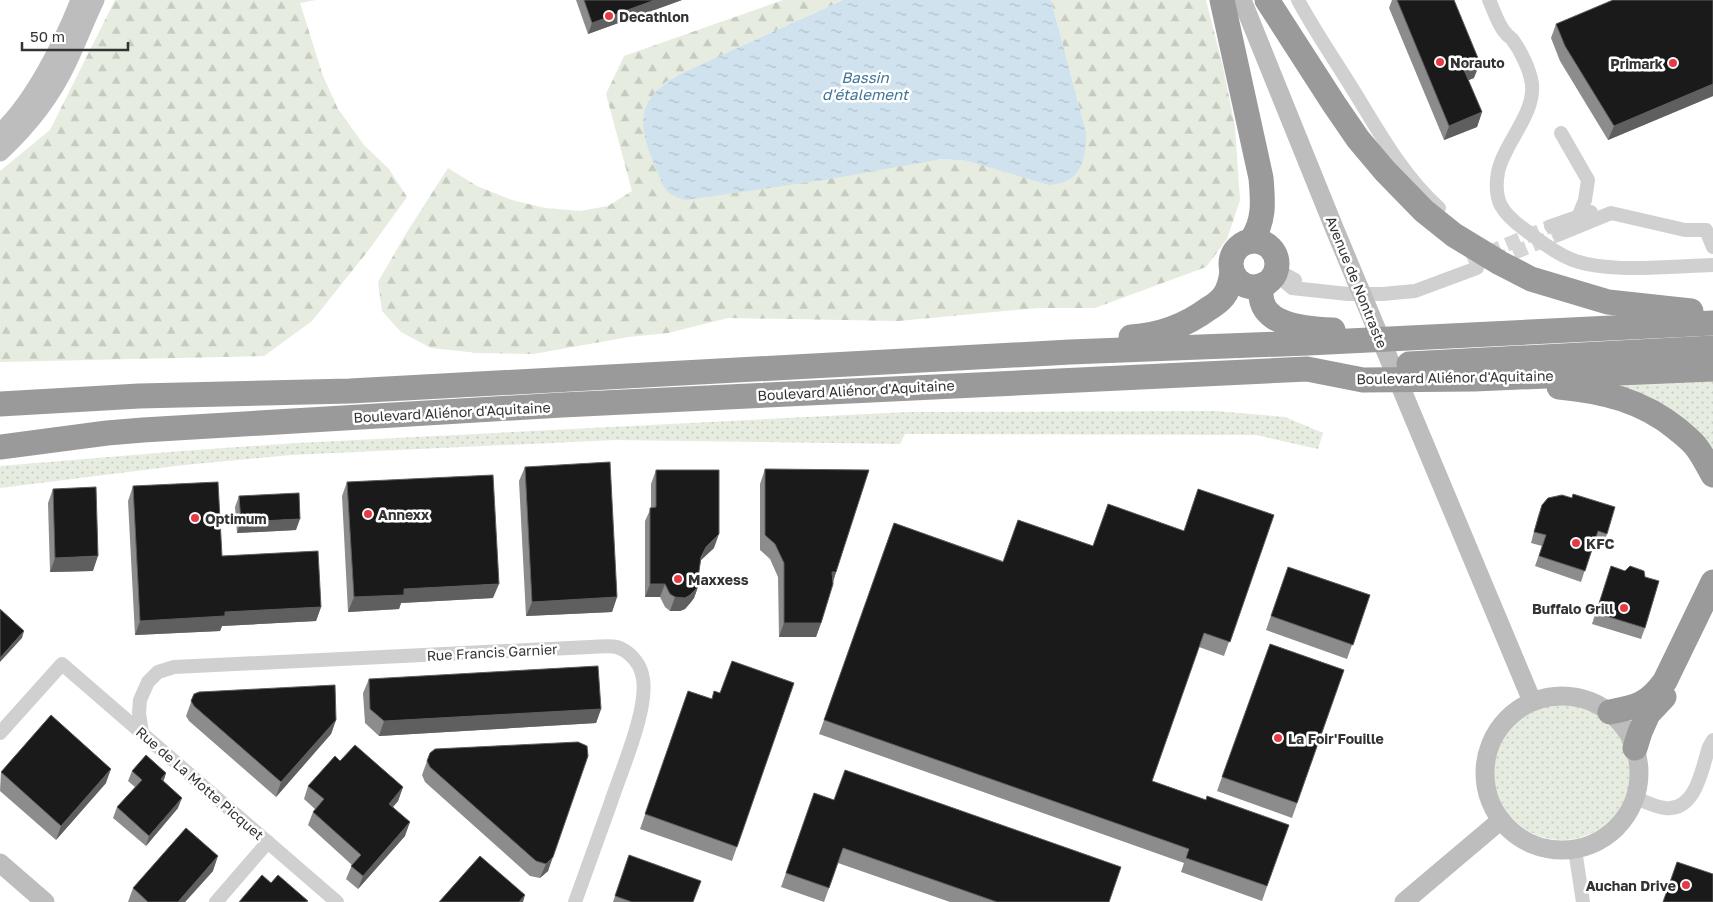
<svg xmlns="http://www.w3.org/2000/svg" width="1713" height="902" viewBox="0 0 1713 902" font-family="'Golos Text',sans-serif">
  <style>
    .grass { fill: url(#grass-dots) }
    .forest { fill: url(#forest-firs) }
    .water { fill: url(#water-ripples) }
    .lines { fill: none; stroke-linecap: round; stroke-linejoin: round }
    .street-tunnel { stroke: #d6d6d6; stroke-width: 14; stroke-dasharray: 14 7; stroke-linecap: butt }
    .street { stroke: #d0d0d0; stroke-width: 14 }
    .secondary { stroke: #bdbdbd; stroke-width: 19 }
    .highway { stroke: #9a9a9a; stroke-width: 25 }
    .wall { fill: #8c8c8c }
    .shaded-wall { fill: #5f5f5f }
    .building { fill: #1a1a1a; stroke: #5f5f5f }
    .poi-dot { fill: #e63946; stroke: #fff; stroke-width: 2 }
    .labels { text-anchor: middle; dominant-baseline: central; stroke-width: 5; stroke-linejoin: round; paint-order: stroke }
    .poi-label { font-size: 14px; font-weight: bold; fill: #333; stroke: #fff; text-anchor: start }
    .street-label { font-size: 14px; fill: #333; stroke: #fff }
    .water-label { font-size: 15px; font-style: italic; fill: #3f7597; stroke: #fff }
  </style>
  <defs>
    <pattern id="grass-dots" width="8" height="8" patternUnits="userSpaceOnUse" patternTransform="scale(1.25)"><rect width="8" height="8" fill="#e6ecdf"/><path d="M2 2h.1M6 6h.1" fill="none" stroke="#c6cbc0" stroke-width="1.8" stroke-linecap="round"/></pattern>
    <pattern id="forest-firs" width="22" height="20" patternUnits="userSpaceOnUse" patternTransform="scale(1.25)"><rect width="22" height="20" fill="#e6ecdf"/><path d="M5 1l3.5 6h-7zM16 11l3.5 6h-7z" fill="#c6cbc0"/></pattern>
    <pattern id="water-ripples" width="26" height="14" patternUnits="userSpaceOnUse" patternTransform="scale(1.25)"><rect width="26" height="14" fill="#cfe2ee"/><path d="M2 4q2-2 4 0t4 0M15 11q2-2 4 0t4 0" fill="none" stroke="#b2c2cd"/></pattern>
  </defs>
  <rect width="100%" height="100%" fill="#fff"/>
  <!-- grass -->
  <g class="grass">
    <polygon points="1713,379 1713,458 1609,389 1622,383"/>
    <polygon points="1216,411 1285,417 1323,433 1318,449 1256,435 905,434 900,444 615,440 291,455 184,465 0,488 0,466 182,451 297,443 907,412"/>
    <circle cx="1562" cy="772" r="68"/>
  </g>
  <!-- forest -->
  <g class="forest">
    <polygon points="115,0 316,0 300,3 323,76 338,109 364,145 389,169 407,197 368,251 312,321 264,356 0,362 0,171 50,130"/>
    <polygon points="783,0 843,0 682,73 666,82 656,92 919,162 942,159 968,161 1086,132 1051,0 1206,0 1223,67 1235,127 1240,200 1227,239 1206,267 1095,308 1038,308 898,321 728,318 668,333 629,337 533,354 478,353 431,348 401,332 382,311 378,282 407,232 448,168 477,186 512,200 545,208 580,211 608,206 632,191 606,94 624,56"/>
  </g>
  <!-- water -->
  <path class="water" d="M843 0H1051L1086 132C1086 159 1082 183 1049 185L968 161 942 159 824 180 686 200C663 194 664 187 655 166 636 122 637 97 682 73Z"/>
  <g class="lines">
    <!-- street-tunnel -->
    <g class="street-tunnel">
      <polyline points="1468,261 1551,226"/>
      <polyline points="1494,261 1560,234"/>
    </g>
    <!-- street -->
    <g class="street">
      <path d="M1298 0C1314 30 1334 59 1352 88 1378 130 1402 175 1439 208"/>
      <path d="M1489 0C1494 10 1497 22 1504 31 1506 34 1509 37 1512 39 1521 51 1530 70 1532 84 1535 115 1504 143 1498 172 1493 201 1502 213 1524 229 1537 239 1551 250 1566 257 1602 275 1672 266 1713 265"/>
      <polyline points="1561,133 1588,180 1585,200 1579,215"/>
      <polyline points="1551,226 1591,212"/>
      <polyline points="1560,234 1611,213 1685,230 1706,230 1713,247"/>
      <polyline points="1277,264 1282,273 1295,280"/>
      <polyline points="1273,277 1284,281 1292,288 1348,294 1382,294 1415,291 1477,268"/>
      <polyline points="0,733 62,664 337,902"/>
      <path d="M142 733 139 713 140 700 148 682 158 672 174 667 590 647C598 647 609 645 617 647 629 651 639 662 642 674 651 704 621 771 611 802 599 835 587 869 575 902"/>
      <path d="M1636 798C1645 802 1655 807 1665 808 1696 812 1702 768 1709 747L1713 740"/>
      <polyline points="1575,850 1583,902"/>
      <polyline points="216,902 268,842"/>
    </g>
    <!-- secondary -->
    <g class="secondary">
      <polyline points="1242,0 1335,230 1532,701"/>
      <path d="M0 133C33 104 64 41 80 0"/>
      <path d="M0 152C27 127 51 97 67 63 77 42 85 21 95 0"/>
      <circle cx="1562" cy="773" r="77"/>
      <polyline points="0,863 45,902"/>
      <polyline points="1404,902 1501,820"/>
    </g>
    <!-- highway -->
    <g class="highway">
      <path d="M1222 0 1261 178C1263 201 1265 221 1251 241"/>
      <polyline points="1267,0 1334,104 1358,139 1385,171 1424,211 1454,235 1500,263 1531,279 1608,302 1691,311"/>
      <circle cx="1254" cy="264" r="23"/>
      <path d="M1262 285C1253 325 1304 329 1333 330"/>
      <path d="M1131 337C1160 335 1185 326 1208 309 1213 306 1219 302 1223 297 1229 290 1231 280 1232 271"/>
      <polyline points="1409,364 1713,348"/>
      <path d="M1559 387C1603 391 1643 401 1677 429 1684 435 1692 441 1697 448 1703 456 1708 466 1713 475"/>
      <polyline points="0,404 139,396 350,391 1070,352 1308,343 1713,323"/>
      <polyline points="0,447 107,433 143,430 562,405 1307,369 1363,380 1474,379 1713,369"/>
      <path d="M1610 712C1636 707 1648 705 1665 681L1713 582"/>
      <polyline points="1635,748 1640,732 1648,714 1664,697"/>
    </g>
  </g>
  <!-- wall -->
  <g class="wall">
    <polygon points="576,0 682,0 588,34"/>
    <polygon points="1392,0 1454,0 1474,78 1468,80 1482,112 1477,127 1444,140 1389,8"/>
    <polygon points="1713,0 1713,96 1608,140 1560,61 1551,38 1556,24"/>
    <polygon points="525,467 617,597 612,612 526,616 519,481"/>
    <polygon points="765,469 836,572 833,583 821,623 816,637 779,637 778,577 770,559 760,550 760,484"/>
    <polygon points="656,470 714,548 701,560 699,571 699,584 694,598 691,602 685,609 680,611 670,611 665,607 660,597 645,597 645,521 651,508 651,484"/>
    <polygon points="347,482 493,598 401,603 399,609 348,612 342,496"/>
    <polygon points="133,486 222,556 321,607 316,621 222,626 220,631 135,635 128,501"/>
    <polygon points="53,489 93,571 50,572 48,503"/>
    <polygon points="239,496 296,530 237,533 235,507"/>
    <polygon points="1542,505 1607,534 1603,544 1594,542 1581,582 1535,566 1542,546 1531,543 1538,516"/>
    <polygon points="1274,515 1224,656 1199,647 1152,781 1206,800 1289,825 1262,901 1181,872 1184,863 819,734 894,523 1003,561"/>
    <polygon points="1611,566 1645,628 1641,639 1592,624"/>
    <polygon points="1288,567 1370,595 1347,659 1266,630"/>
    <polygon points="1270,644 1344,670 1292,818 1217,791"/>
    <polygon points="369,679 601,709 596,723 379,736 365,723 363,693"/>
    <polygon points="794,683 732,861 640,829 688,691 711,699 720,693"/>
    <polygon points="194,694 336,720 331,734 276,797 189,721 186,716"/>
    <polygon points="578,742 548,871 540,878 530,876 425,782 422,775 430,753"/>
    <polygon points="340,761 403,787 398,801 393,807 405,836 358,889 346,879 352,865 308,825 313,812 315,809 304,799 308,786"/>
    <polygon points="132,771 166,773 163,781 178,808 146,846 113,818 117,807 135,787 128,781"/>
    <polygon points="1,772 106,783 56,840 0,791"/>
    <polygon points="814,793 1109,902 950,902 838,863 824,902 781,887"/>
    <polygon points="629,855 693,902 613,902"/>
    <polygon points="213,871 185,902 128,902 133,888"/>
  </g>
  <!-- shaded-wall -->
  <g class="shaded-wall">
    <polygon points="655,0 682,0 588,34 592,23"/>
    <polygon points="1480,63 1474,78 1459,84 1464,70"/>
    <polygon points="1713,84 1713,96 1608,140 1614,126"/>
    <polygon points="1482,112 1477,127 1444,140 1449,126"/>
    <polygon points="300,519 296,530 237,533 241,522"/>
    <polygon points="719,534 714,548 701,560 696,571 706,547"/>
    <polygon points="98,556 93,571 50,572 55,558"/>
    <polygon points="832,572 836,572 831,587"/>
    <polygon points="499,584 493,598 401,603 399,609 348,612 354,597 404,589"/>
    <polygon points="650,584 665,584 660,597 645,597"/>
    <polygon points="699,584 694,598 691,602 685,609 680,611 670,611 675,597"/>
    <polygon points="617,597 612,612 526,616 532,602"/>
    <polygon points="321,607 316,621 222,626 220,631 135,635 140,621 225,612"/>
    <polygon points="784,623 821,623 816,637 779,637"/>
    <polygon points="24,631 22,638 0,662 0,658"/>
    <polygon points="601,709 596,723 379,736 384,721"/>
    <polygon points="336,720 331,734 276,797 281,782"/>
    <polygon points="111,769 106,783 56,840 61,826"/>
    <polygon points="166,773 163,783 161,779"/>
    <polygon points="403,787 398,801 384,817 389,804"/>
    <polygon points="182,798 178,808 146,846 149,836"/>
    <polygon points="410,822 405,836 358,889 363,876"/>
    <polygon points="218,856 213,871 185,902 178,902"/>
    <polygon points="553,857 548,871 540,878 546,864"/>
    <polygon points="525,895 523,902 519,902"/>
  </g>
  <!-- building -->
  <g class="building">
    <polygon points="584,0 655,0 592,23"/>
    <polygon points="1397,0 1454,0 1480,63 1464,70 1482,112 1449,126"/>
    <polygon points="1613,0 1713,0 1713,84 1614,126 1565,46 1556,24"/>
    <polygon points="610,462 617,597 532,602 525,467"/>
    <polygon points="765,469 869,470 836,572 832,572 833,584 821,623 784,623 784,563 775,544 765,535"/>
    <polygon points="656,470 719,470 719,534 706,547 701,557 699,571 699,584 696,589 690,595 685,598 675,597 670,594 665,584 650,584 650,508 656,507"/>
    <polygon points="493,475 499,584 404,589 404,595 354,597 347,482"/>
    <polygon points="218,482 222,556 318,551 321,607 225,612 225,616 140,621 133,486"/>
    <polygon points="96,487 98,556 55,558 53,489"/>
    <polygon points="1198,489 1274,515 1230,642 1204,633 1152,781 1206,800 1207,796 1289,825 1267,886 1186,858 1189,849 824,720 894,523 1003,562 1018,520 1093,546 1108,504 1184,531"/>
    <polygon points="299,493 300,519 241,522 239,496"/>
    <polygon points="1573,494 1615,507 1607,534 1598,531 1585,571 1539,556 1546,535 1534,532 1542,505 1548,498 1562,495 1572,498"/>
    <polygon points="1611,566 1625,571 1630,566 1644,571 1645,577 1659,581 1645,628 1596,613"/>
    <polygon points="1288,567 1370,595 1353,645 1271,616"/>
    <polygon points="0,609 24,631 0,658"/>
    <polygon points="1270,644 1344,670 1297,803 1222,777"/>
    <polygon points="732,661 794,683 737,847 645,814 688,691 712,699 714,691 720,693"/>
    <polygon points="598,666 601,709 384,721 370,709 369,679"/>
    <polygon points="335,685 336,720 281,782 194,706 191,701 194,694 199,692"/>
    <polygon points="51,715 111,769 61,826 1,772"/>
    <polygon points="578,742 587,746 588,756 553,857 546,864 536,861 430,767 427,761 430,753 435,749"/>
    <polygon points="355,745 403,787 389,804 410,822 363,876 351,866 361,855 313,812 324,799 308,786 335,756 340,761"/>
    <polygon points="146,755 166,773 161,779 182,798 149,836 117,807 142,780 132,771"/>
    <polygon points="845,770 1121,867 1109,902 997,902 843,848 829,888 786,873 814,793 834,800"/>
    <polygon points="186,828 218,856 178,902 148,902 133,888"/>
    <polygon points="629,855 701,881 693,902 632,902 615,896"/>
    <polygon points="480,856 525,895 519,902 439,902"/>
    <polygon points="1677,862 1713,874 1713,902 1663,902"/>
    <polygon points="262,875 271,883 278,875 308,901 306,902 239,902"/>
  </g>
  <!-- markers -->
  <g class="poi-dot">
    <circle cx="609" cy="16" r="5"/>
    <circle cx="1440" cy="62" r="5"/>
    <circle cx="1673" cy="63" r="5"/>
    <circle cx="368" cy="514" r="5"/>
    <circle cx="195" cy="518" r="5"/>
    <circle cx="1576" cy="543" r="5"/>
    <circle cx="678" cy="579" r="5"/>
    <circle cx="1624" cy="608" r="5"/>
    <circle cx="1278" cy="738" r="5"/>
    <circle cx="1686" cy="885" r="5"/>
  </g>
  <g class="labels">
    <!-- poi labels -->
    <g class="poi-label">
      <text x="619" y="16">Decathlon</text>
      <text x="1450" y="62">Norauto</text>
      <text x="1663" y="63" text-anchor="end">Primark</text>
      <text x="378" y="514">Annexx</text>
      <text x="205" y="518">Optimum</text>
      <text x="1586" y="543">KFC</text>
      <text x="688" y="579">Maxxess</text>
      <text x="1614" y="608" text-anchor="end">Buffalo Grill</text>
      <text x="1288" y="738">La Foir'Fouille</text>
      <text x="1676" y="885" text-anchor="end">Auchan Drive</text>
    </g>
    <!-- street labels -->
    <g class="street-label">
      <text transform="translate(1357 282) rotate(68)">Avenue de Nontraste</text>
      <text transform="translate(1455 377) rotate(-1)">Boulevard Aliénor d'Aquitaine</text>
      <text transform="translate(856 390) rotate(-3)">Boulevard Aliénor d'Aquitaine</text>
      <text transform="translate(452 412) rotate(-3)">Boulevard Aliénor d'Aquitaine</text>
      <text transform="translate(492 652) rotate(-3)">Rue Francis Garnier</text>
      <text transform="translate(200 783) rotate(41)">Rue de La Motte Picquet</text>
    </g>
    <!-- water labels -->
    <g class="water-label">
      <text x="865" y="77">Bassin<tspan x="865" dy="17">d'étalement</tspan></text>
    </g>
  </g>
  <!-- scale -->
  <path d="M22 42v8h106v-8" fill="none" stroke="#333333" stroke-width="2.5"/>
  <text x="30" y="42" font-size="15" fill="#333333" stroke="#ffffff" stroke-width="4" paint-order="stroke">50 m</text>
</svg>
